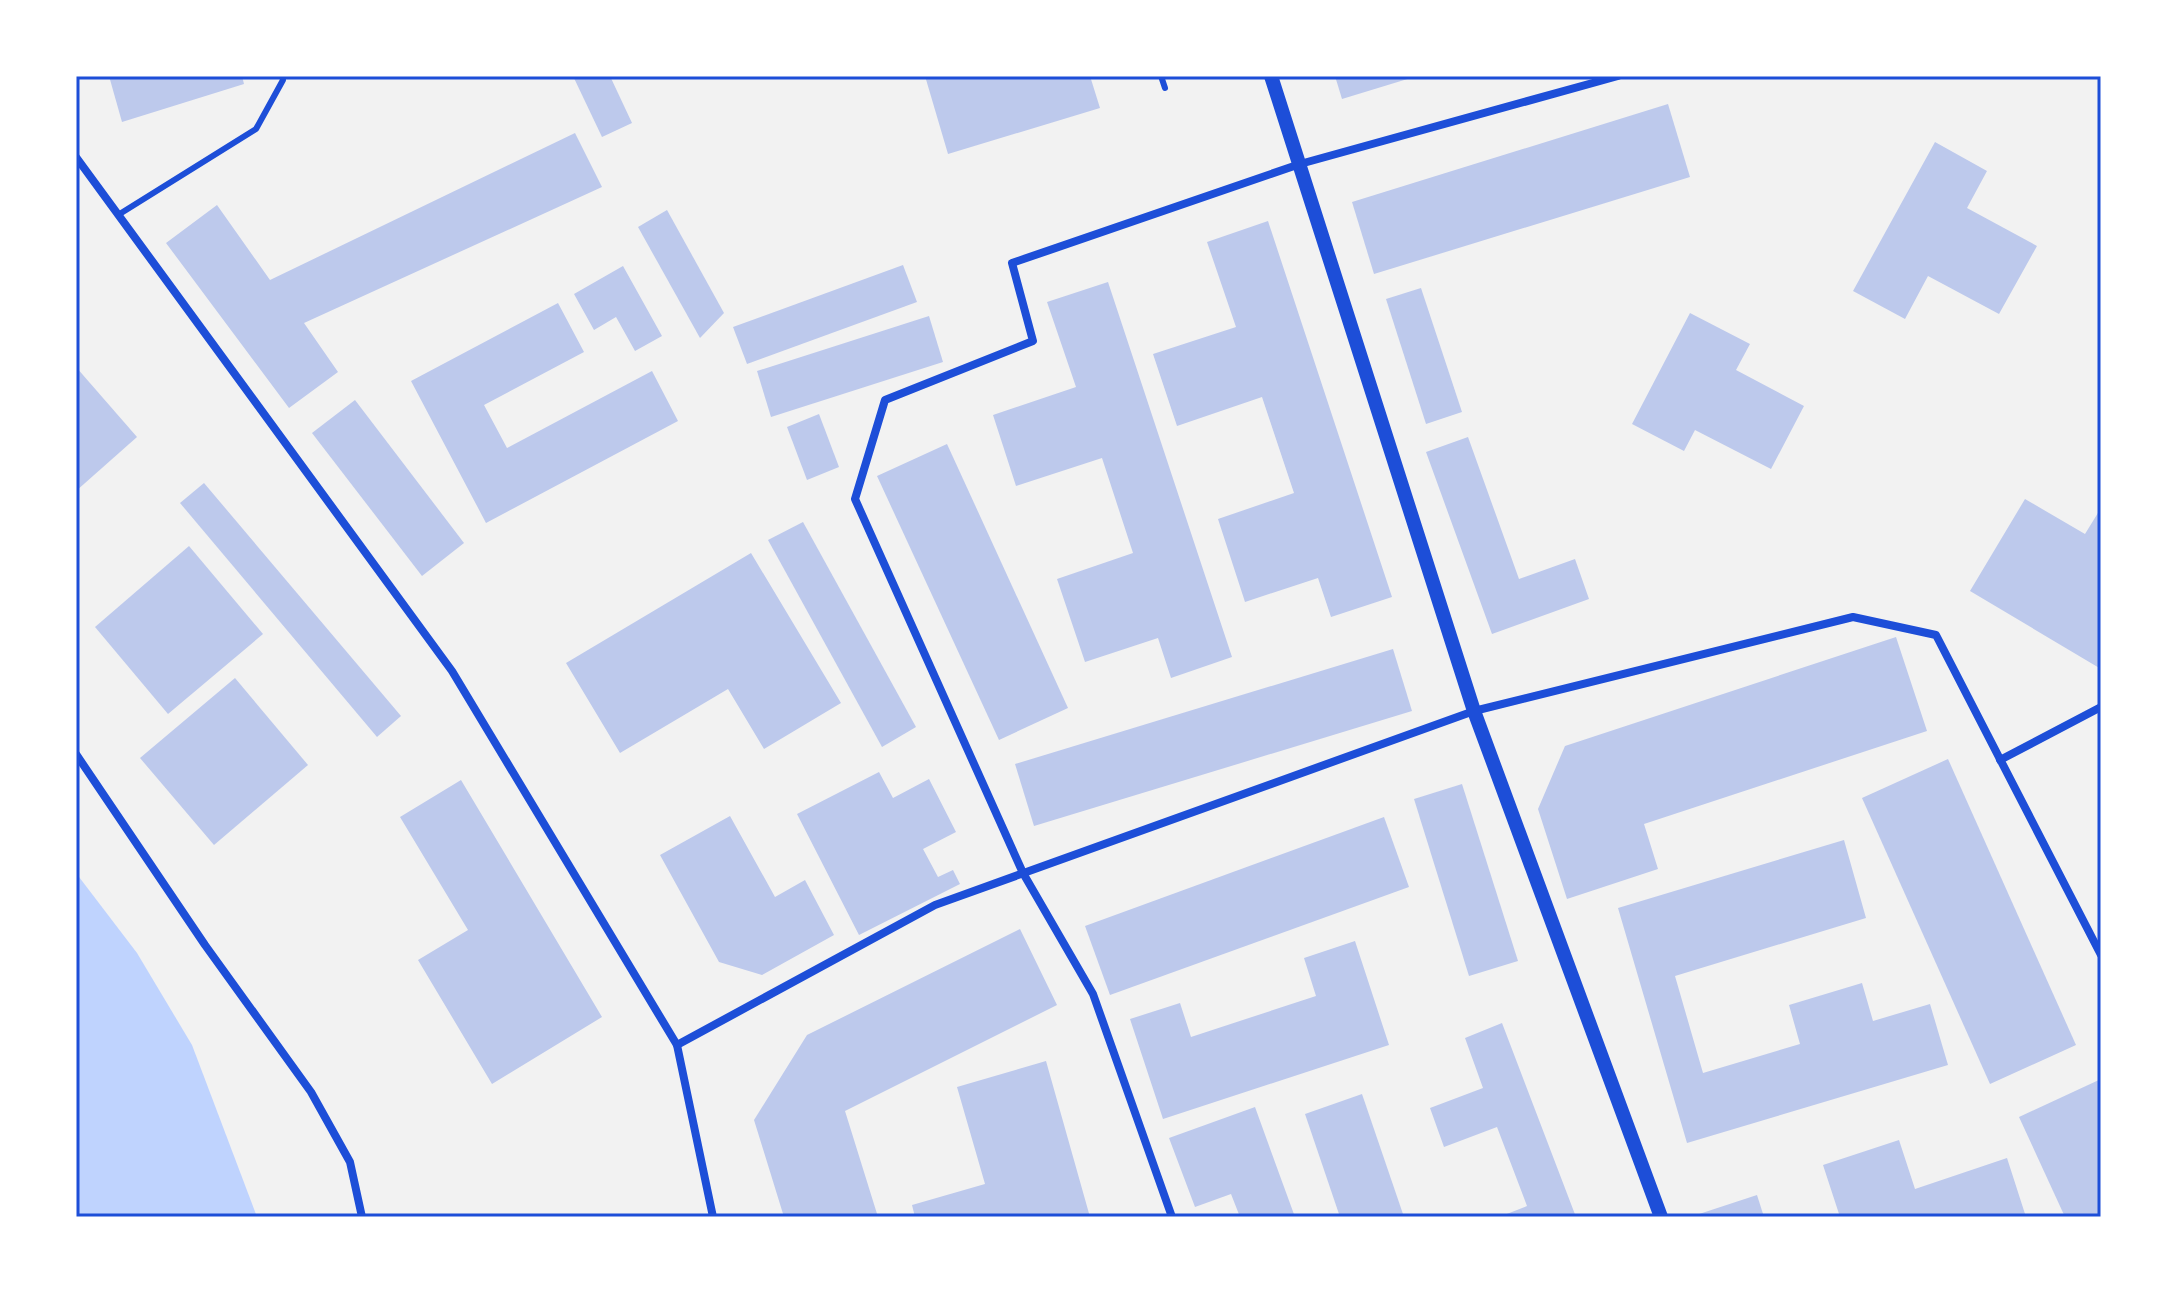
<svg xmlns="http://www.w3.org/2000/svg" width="2177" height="1293" viewBox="0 0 2177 1293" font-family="Georgia,serif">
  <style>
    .water { fill: #bfd3fe }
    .building { fill: #bdc9ec }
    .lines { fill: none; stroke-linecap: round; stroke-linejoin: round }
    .service { stroke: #1d4ed8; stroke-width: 6 }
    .minor { stroke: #1d4ed8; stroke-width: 8 }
    .tertiary { stroke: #1d4ed8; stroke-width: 14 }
    .neatline { fill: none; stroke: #1d4ed8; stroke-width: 3 }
  </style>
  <rect width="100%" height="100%" fill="#f2f2f2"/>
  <!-- water -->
  <polygon class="water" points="76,873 137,953 192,1045 257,1217 76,1217"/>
  <!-- building -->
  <g class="building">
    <polygon points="109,76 242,76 244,84 122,122"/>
    <polygon points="573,76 610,76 632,123 602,137"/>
    <polygon points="925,76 986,76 987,79 995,76 1090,76 1100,108 948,154"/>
    <polygon points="1335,76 1414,76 1414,77 1342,99"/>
    <polygon points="1668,104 1690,177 1374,274 1352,202"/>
    <polygon points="575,133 602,187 304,323 338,372 289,408 166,243 217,205 270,280"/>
    <polygon points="1935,142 1987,171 1967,208 2037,246 1999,314 1928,276 1905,319 1853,291"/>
    <polygon points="667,210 724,313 700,338 638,227"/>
    <polygon points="1268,221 1392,597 1331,617 1318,578 1245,602 1218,519 1294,493 1262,397 1177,426 1153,354 1236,327 1207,242"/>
    <polygon points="903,265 917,302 747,364 733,327"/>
    <polygon points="623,266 662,336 635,351 616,317 594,330 574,294"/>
    <polygon points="1108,282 1232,657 1171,678 1158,638 1085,662 1057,579 1133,553 1102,458 1016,486 993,415 1076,387 1047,302"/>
    <polygon points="1421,288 1462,412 1426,424 1386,299"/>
    <polygon points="558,303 584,352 484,405 507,448 652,371 678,421 486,523 411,381"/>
    <polygon points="1690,313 1750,344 1736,370 1804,406 1771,469 1695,430 1684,451 1632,424"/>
    <polygon points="929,316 943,362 771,417 757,371"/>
    <polygon points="76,367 137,437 76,491"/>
    <polygon points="355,400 464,543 422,576 312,433"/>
    <polygon points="819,414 839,467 807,480 787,427"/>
    <polygon points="1468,437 1519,579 1575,559 1589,599 1492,634 1426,452"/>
    <polygon points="947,444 1068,708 999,740 877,476"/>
    <polygon points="204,483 401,716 377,737 180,503"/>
    <polygon points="2025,499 2085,534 2101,508 2101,669 1970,591"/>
    <polygon points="803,522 916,727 882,747 768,540"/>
    <polygon points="189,546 263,634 168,714 95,627"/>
    <polygon points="751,553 841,703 764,749 728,689 620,753 566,663"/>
    <polygon points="1896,637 1927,731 1644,824 1658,869 1567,899 1538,809 1565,746"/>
    <polygon points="1393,649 1412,711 1034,826 1015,764"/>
    <polygon points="235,678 308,765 214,845 140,758"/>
    <polygon points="1948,759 2076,1045 1990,1084 1862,798"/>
    <polygon points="879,772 893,798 929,779 956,832 923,849 938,877 953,870 960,884 859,935 797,814"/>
    <polygon points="461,780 602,1017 492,1084 418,960 468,930 400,817"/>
    <polygon points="1462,784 1518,961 1469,976 1414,799"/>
    <polygon points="730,816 775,897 805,880 834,935 762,975 719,962 660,855"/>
    <polygon points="1384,817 1409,887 1110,995 1085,926"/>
    <polygon points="1844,840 1866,918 1675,976 1703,1073 1800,1044 1789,1005 1862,983 1873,1021 1930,1004 1948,1065 1687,1143 1618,908"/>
    <polygon points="1020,929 1057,1005 845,1111 878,1217 784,1217 754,1120 807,1035"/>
    <polygon points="1355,941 1389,1045 1163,1119 1130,1019 1180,1003 1191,1037 1316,996 1304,958"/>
    <polygon points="1502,1023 1576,1217 1499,1217 1527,1206 1497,1127 1444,1147 1430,1108 1483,1088 1465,1038"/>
    <polygon points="1046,1061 1090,1217 915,1217 912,1205 985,1184 957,1087"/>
    <polygon points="2101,1079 2101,1217 2065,1217 2019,1117"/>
    <polygon points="1362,1094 1404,1217 1340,1217 1305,1114"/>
    <polygon points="1255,1107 1280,1176 1295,1217 1240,1217 1231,1194 1195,1207 1169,1138"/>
    <polygon points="1899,1140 1915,1189 2007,1158 2026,1217 1840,1217 1823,1165"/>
    <polygon points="1757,1195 1764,1217 1694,1217 1693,1216"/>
  </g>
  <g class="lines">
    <!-- service -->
    <g class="service">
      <polyline points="1161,76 1165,88"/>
      <polyline points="118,215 256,129 283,80 282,76"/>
    </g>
    <!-- minor -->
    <g class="minor">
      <polyline points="76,157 452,671 677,1045 713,1217"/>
      <polyline points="76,754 205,945 311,1092 350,1162 362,1217"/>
      <polyline points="2000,760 2101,707"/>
      <polyline points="677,1045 935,905 1474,711 1853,617 1936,635 2101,955"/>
      <polyline points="1172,1217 1093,994 1023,873 855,499 885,400 1033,341 1012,263 1300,164 1618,76"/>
    </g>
    <!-- tertiary -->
    <polyline class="tertiary" points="1271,76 1474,711 1661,1217"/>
  </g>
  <!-- border -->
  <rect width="2177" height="1293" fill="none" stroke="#ffffff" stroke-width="156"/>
  <rect x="78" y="78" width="2021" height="1137" class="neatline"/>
</svg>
